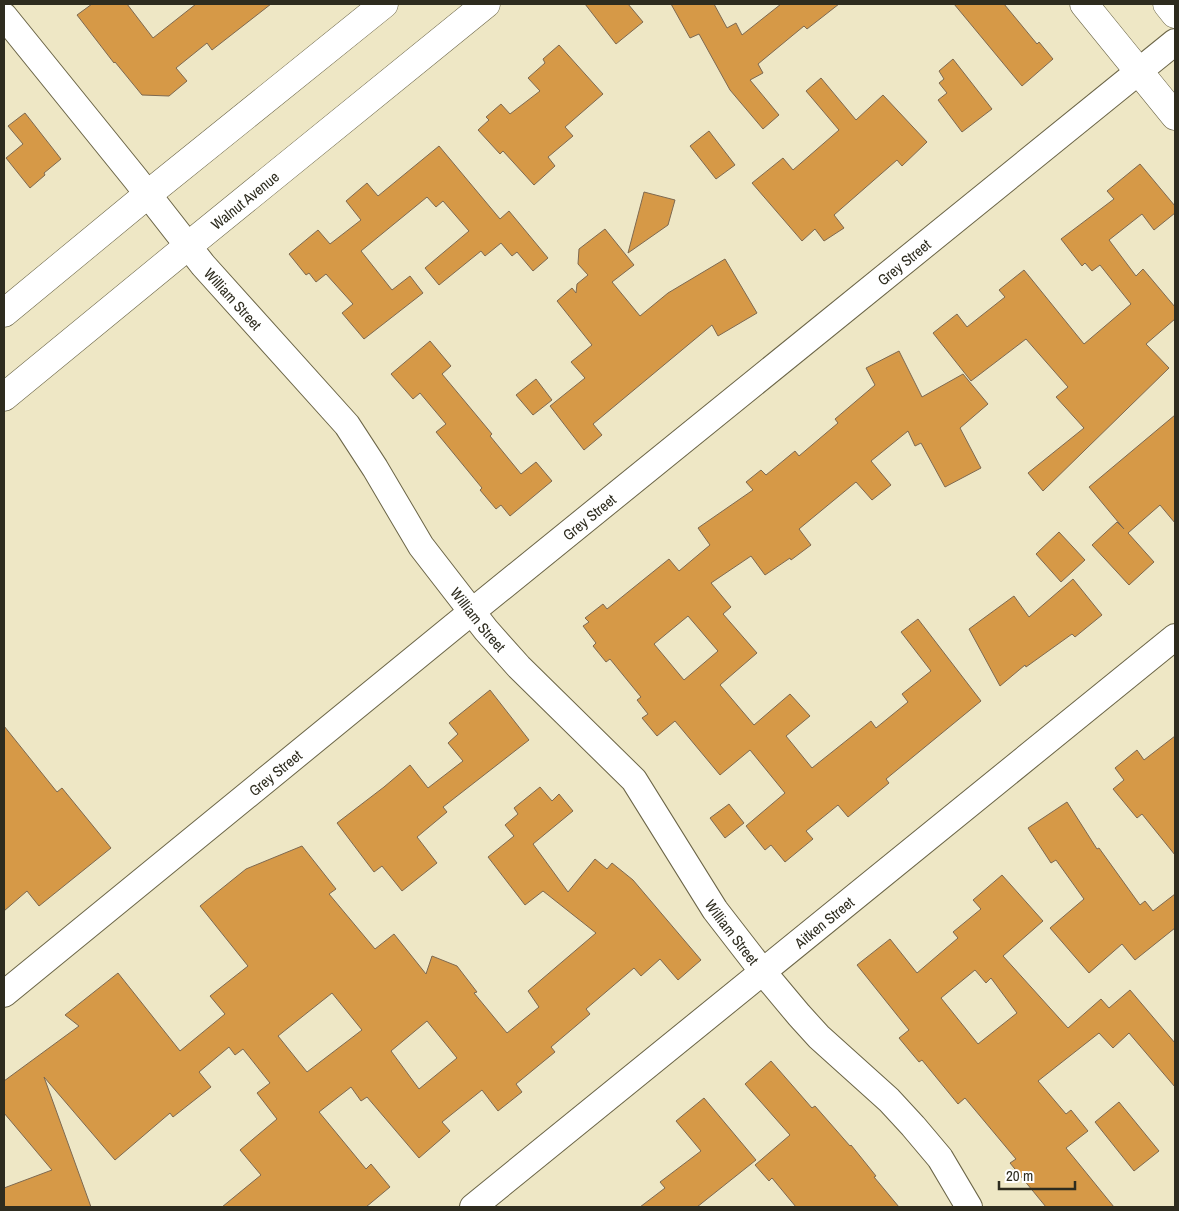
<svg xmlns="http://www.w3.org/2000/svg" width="1179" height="1211" viewBox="0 0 1179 1211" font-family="'Archivo Narrow',sans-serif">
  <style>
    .building { fill: #d69947; stroke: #7e6950; fill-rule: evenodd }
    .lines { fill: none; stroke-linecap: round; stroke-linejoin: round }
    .minor-casing { stroke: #6b6547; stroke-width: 28 }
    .tertiary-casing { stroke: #6b6547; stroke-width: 29 }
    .minor { stroke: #fff; stroke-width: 26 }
    .tertiary { stroke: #fff; stroke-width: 28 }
    .labels { text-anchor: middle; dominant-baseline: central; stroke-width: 4; stroke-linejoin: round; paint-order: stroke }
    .street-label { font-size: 15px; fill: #2e2c1f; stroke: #fff }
  </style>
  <rect width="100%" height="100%" fill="#eee7c5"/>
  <!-- building -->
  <g class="building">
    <polygon points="92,4 127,4 153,38 196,4 271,4 212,50 207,43 176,68 187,81 169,96 142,95 115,62 114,63 77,15"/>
    <polygon points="585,4 628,4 643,22 616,44"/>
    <polygon points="671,4 714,4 727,28 736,23 742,35 781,4 839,4 807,29 804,26 758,64 763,73 750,80 779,115 763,129 730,90 699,34 690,38"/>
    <polygon points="954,4 1004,4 1037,44 1039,42 1053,59 1022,86"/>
    <polygon points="559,45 603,94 565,127 573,136 548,157 555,166 534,185 503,151 500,154 478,130 489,120 486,117 501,104 510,114 540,91 528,78 545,63 543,59"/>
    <polygon points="953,59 992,109 962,132 938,100 947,93 939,83 944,79 939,71"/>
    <polygon points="821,78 856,120 883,95 927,142 902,166 897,160 834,215 844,228 824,241 815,229 802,241 752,183 783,158 793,170 839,130 806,91"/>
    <polygon points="25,113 61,159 44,173 45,175 30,188 6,158 23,144 8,126"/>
    <polygon points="709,131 735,165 716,179 690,146"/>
    <polygon points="439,146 500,219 509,211 548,258 533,271 517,252 512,256 501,243 485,256 481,251 439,285 425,268 469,231 443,201 436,207 427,197 361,251 392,290 410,276 423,293 364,339 342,313 353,304 326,274 316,282 309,273 306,275 289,254 318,230 330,244 361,220 346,201 367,183 378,196"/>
    <polygon points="1140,164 1175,206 1175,213 1154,230 1142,214 1109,240 1136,276 1143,269 1175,307 1175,319 1146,344 1169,368 1043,491 1028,473 1084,428 1056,397 1068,387 1026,339 971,381 933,333 957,314 967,327 1005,297 999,290 1024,270 1084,344 1131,304 1100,265 1092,271 1085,263 1082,266 1061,239 1114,199 1107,191"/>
    <polygon points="644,192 675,200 668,225 628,253"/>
    <polygon points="605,229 634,265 612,282 640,316 668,293 725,259 757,313 718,336 712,325 593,424 602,435 584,450 550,406 585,378 571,362 592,345 557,301 572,288 576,293 577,284 588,275 578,264 579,249"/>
    <polygon points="430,341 451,366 442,374 492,434 490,436 521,474 536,462 552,481 510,516 501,505 496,509 480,490 482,488 436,432 446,424 420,393 413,399 391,374"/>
    <path d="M899 351 922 397 963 374 988 404 960 428 981 468 945 487 921 443 915 446 908 431 871 461 891 485 872 500 856 482 799 529 811 545 791 560 790 558 765 575 751 556 711 583 731 607 723 614 757 653 720 685 754 725 790 694 810 716 786 736 812 768 871 721 876 728 908 702 902 694 931 671 901 632 918 619 981 701 886 779 889 783 848 817 838 805 806 831 813 839 785 862 771 845 765 850 746 826 785 793 750 750 720 775 675 721 657 736 642 718 648 714 637 700 641 697 610 659 606 662 593 646 596 643 583 626 589 622 585 618 603 604 607 609 669 559 679 571 710 545 698 528 753 490 746 482 761 470 766 475 795 451 799 456 838 423 835 419 875 385 866 368ZM688 616 718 651 684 680 654 644Z"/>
    <polygon points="536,379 552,400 533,415 516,395"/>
    <polygon points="1175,415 1175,523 1160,505 1128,533 1154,562 1129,585 1092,545 1117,522 1124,529 1089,487"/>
    <polygon points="1059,532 1085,560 1061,582 1036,554"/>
    <polygon points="1073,579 1102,615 1075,637 1072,634 1026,667 1025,665 1000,686 969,629 1014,596 1029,617"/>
    <polygon points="490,690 529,740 443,807 447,812 417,837 437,863 402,891 382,866 374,872 337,823 384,787 410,765 428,788 463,761 448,743 458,734 449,723"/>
    <polygon points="4,726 57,792 62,788 111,848 39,906 27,891 4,911"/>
    <polygon points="1175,736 1175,855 1142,814 1137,818 1113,789 1124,780 1115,768 1137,750 1144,760"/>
    <path d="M540 787 552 801 559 794 573 811 533 844 568 892 595 859 607 869 612 863 633 880 701 960 678 980 660 959 641 976 634 968 586 1009 590 1014 551 1047 555 1052 516 1084 522 1092 498 1111 482 1090 442 1122 450 1131 419 1158 367 1097 361 1101 351 1087 319 1112 366 1169 371 1164 390 1187 366 1207H222L261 1175 240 1150 277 1119 257 1093 270 1083 243 1049 235 1055 229 1047 199 1072 211 1087 173 1117 170 1113 115 1160 44 1077 91 1207H4V1188L52 1170 4 1113V1081L79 1026 65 1015 118 973 180 1051 225 1014 210 996 248 966 200 906 246 869 302 846 336 889 329 894 375 949 394 934 426 974 432 956 457 966 477 992 474 993 507 1033 539 1007 528 991 596 933 543 891 525 905 488 857 514 836 505 825 518 814 514 808ZM332 993 362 1030 307 1072 278 1036ZM427 1021 457 1058 419 1089 391 1051Z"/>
    <polygon points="1067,802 1097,849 1099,848 1140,905 1145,901 1153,911 1175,894 1175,928 1135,960 1122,944 1089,973 1050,928 1084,899 1056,860 1051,863 1028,828"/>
    <polygon points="729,804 744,823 725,838 710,818"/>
    <path d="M1002 875 1043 921 1003 956 1068 1028 1101 999 1109 1008 1130 990 1175 1043V1087L1129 1033 1113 1048 1099 1033 1038 1081 1066 1114 1071 1110 1088 1131 1066 1148 1114 1207H1046L1010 1163 1016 1159 965 1098 958 1104 922 1060 919 1062 899 1038 909 1030 857 965 890 939 917 973 958 938 953 932 981 909 973 900ZM975 970 986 983 991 978 1017 1013 978 1044 941 998Z"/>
    <polygon points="771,1061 812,1108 815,1106 850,1146 851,1145 876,1176 874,1177 899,1207 796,1207 772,1178 769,1181 755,1165 790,1135 745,1084"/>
    <polygon points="704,1098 756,1160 697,1207 640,1207 665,1188 660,1182 701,1151 676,1121"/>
    <polygon points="1119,1102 1159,1151 1134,1171 1095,1122"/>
  </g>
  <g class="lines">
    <defs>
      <g id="minor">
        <path id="s1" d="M4 16 135 178 203 265 347 425 375 468 421 546 486 630 519 667 634 780 715 910 763 972 799 1015 819 1037 889 1100 913 1126 940 1158 969 1207"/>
        <path id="s2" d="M4 994 453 627 1175 42"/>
        <path id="s3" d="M473 1207 1175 637"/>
      </g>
      <g id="tertiary">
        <polyline points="1084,4 1175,116"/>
        <polyline points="1167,4 1175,14"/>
        <polyline points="4,313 147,195 384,4"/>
        <path id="s4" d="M4 397 188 246 486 4"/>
      </g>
    </defs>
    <!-- minor casing -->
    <use href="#minor" class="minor-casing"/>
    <!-- tertiary casing -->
    <use href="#tertiary" class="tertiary-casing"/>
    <!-- minor -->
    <use href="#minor" class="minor"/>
    <!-- tertiary -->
    <use href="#tertiary" class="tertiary"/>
  </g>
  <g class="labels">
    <!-- street labels -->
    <g class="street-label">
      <text stroke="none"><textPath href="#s4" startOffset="311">Walnut Avenue</textPath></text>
      <text stroke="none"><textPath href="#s2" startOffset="1160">Grey Street</textPath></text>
      <text stroke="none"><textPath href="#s1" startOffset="364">William Street</textPath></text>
      <text stroke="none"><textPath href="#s2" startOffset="755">Grey Street</textPath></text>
      <text stroke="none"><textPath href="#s1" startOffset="769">William Street</textPath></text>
      <text stroke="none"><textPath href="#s2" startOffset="350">Grey Street</textPath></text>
      <text stroke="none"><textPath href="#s3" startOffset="452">Aitken Street</textPath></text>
      <text stroke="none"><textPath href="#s1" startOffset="1174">William Street</textPath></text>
    </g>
  </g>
  <!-- border -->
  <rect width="1179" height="1211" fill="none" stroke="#2e2c1f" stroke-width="10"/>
  <!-- scale -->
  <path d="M999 1181v8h76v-8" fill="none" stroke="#2e2c1f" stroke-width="2.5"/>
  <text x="1006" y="1181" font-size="15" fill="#2e2c1f" stroke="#ffffff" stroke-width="4" paint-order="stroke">20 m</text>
</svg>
